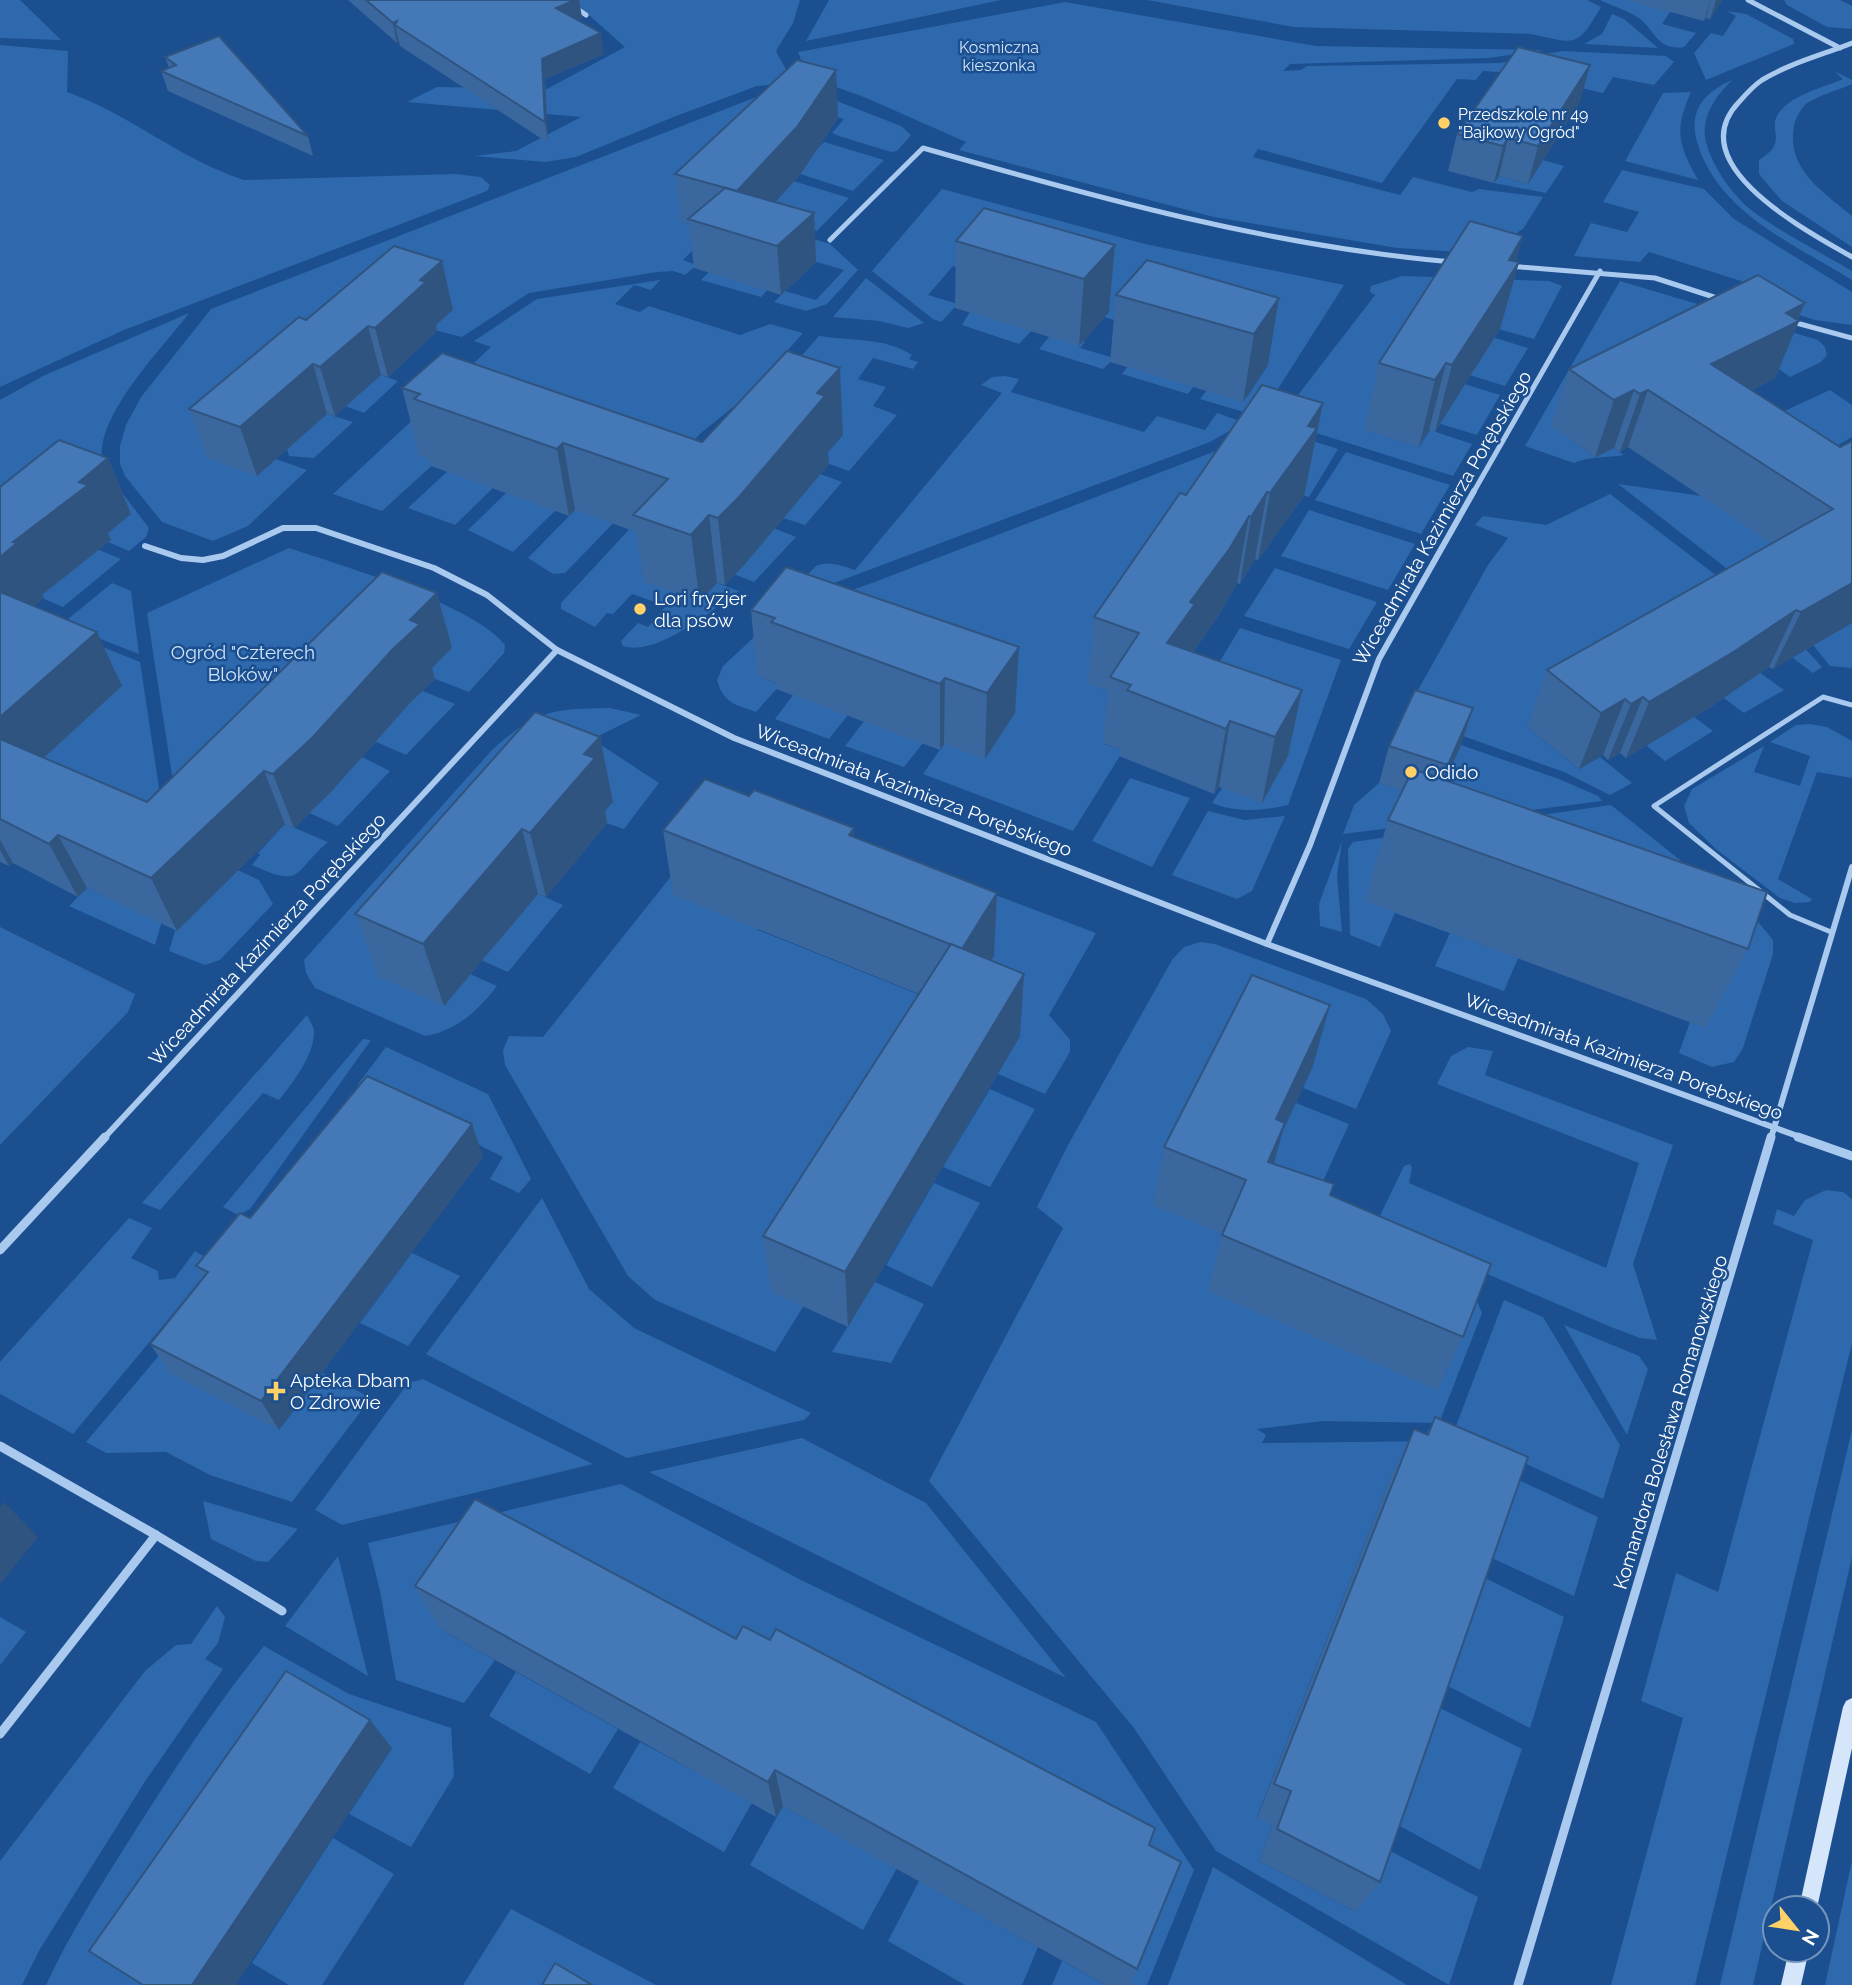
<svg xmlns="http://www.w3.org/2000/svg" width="1852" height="1985" viewBox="0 0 1852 1985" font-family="Raleway,sans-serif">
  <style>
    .green { fill: #2e69ad }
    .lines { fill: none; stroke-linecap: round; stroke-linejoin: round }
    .lane { stroke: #a9c9ee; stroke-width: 5 }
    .street-far2 { stroke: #a9c9ee; stroke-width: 5 }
    .street-far1 { stroke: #a9c9ee; stroke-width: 6 }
    .street { stroke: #a9c9ee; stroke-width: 9 }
    .secondary { fill: #d6e6fa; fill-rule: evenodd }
    .wall { fill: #3a679d }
    .shaded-wall { fill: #305480 }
    .building { fill: #4478b7; stroke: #305480; stroke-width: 2 }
    .poi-dot { fill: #ffd166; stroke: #1b4f8f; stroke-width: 2.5 }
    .labels { text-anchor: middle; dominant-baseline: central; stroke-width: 5; stroke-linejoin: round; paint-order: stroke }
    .far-park-label { font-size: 16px; fill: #cfe3fa; stroke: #1b4f8f }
    .far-poi-label { font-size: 16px; fill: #fff; stroke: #1b4f8f; text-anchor: start }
    .street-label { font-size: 19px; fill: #fff; stroke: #1b4f8f }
    .poi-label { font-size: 19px; fill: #fff; stroke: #1b4f8f; text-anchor: start }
    .park-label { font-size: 19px; fill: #cfe3fa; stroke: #1b4f8f }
  </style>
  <rect width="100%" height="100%" fill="#1b4f8f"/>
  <!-- green -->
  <g class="green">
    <polygon points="0,0 20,0 61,40 0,38"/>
    <polygon points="572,0 800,0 793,23 776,51 793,83 757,86 676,116 576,157 545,162 474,156 516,151 581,117 407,102 437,87 547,89 625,47"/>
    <polygon points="829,0 1001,0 806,41"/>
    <path d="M1147 0H1587L1601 7C1577 48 1577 44 1531 34L1293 27Z"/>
    <path d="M1600 0H1631L1675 11 1670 12 1662 24 1696 33 1684 47C1658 51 1656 32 1640 19 1630 11 1612 6 1600 0Z"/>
    <polygon points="1784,0 1840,0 1852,6 1852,29 1827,27 1787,5"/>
    <polygon points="1065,2 1316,46 1544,50 1489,58 1290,64 1283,71 1301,70 1307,66 1500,63 1562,51 1666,56 1674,62 1654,85 1613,77 1603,93 1513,73 1483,71 1476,80 1457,79 1382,183 1258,149 1253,157 1400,195 1413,177 1472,192 1479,189 1543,197 1523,229 1500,243 1490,254 1397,248 1214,217 959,150 966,142 864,97 836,87 803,65 798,52"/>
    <polygon points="1727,11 1746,14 1793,39 1794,44 1706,80 1694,53 1711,33 1723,36 1736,16"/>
    <polygon points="1612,14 1624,19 1658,48 1584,44 1602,34"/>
    <path d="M0 45 68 51 67 92C130 114 179 159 244 180L455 174 481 177 490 185 487 191 124 330 0 387Z"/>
    <path d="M1834 71 1852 80V84C1838 90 1820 95 1807 103 1801 108 1795 119 1794 126 1786 169 1822 191 1852 216V247L1782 201 1759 174V160C1792 140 1763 129 1782 109 1796 94 1824 87 1843 79Z"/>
    <path d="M1732 80C1720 92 1707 108 1705 126 1701 152 1731 194 1750 209 1781 233 1819 251 1852 271V280C1794 244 1718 213 1697 142 1688 110 1705 92 1732 80Z"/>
    <path d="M1691 92C1674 130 1678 144 1698 180L1625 161 1663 93Z"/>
    <polygon points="759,96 824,96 901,126 911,135 897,151 891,152 839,136 832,133 844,119 799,108 682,222 712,231 683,260 697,265 685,275 673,271 657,272 529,293 462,337 431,329 452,309 406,295 276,459 307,470 248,526 213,541 162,522 125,476 120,464 120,446 126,425 141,397 211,309"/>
    <polygon points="824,142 884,160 853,191 794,172"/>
    <polygon points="1543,160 1564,166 1546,193 1494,183 1499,176 1528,184"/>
    <polygon points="1622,170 1704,189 1734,219 1852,292 1852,325 1815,320 1784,310 1789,296 1649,252 1640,262 1574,256 1591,223 1627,232 1639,212 1603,202"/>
    <polygon points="787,179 849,198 817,231 754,212"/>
    <polygon points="942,189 1145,244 1344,285 1271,400 1247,413 1200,399 1210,386 1247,397 1268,365 1104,317 1108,312 953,266 928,295 958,304 941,322 933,319 872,271"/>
    <polygon points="747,219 830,244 858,270 827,304 806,311 774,302 785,291 816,300 844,270 729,236"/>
    <polygon points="712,269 770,287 761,297 701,280"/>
    <polygon points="1402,276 1549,281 1562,286 1534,339 1491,327 1365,430 1419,447 1430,430 1472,444 1453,476 1278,421 1375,295 1370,292 1371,286"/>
    <polygon points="866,278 924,323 908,328 879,321 833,317"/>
    <polygon points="660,280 651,290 634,285 615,304 640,312 649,306 740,335 770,324 803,333 748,395 701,433 565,573 553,574 528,558 575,510 643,486 420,455 437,461 382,511 333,494 491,347 474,341 537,299"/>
    <path d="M1620 281 1818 340 1825 347 1827 355 1821 362 1790 377 1773 365 1552 426 1595 457 1614 448 1624 455C1608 458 1588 456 1574 463L1525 446Z"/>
    <polygon points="972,308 1035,327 1019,344 962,325"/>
    <path d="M189 313C164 347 80 430 107 473L149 528 146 537 129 551 108 542 0 564V400L43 376Z"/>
    <polygon points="1053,332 1085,342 1080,348 1114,358 1103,369 1039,349"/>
    <polygon points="1486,335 1528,348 1505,386 1463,373"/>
    <path d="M819 336C850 341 885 337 912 355L909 359 918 362 913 369 873 358 858 379 886 387 873 406 897 415 849 471 821 461 843 435 699 602 717 583 739 591C713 610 656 657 623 646L621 641 638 623 648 627 666 606 632 594 613 614 607 613 595 627 561 609V603L697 456 757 406Z"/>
    <polygon points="1131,362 1197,382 1188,394 1122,374"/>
    <polygon points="381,375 398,381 364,413 337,403 360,383 368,386"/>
    <path d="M1005 376 1019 379 1011 392 1144 432 1157 416 1205 430 1217 413 1237 420 1240 425 1210 442 778 604 816 566C830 560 842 566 855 570L1002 393 981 385 992 377Z"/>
    <polygon points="1458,382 1500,395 1477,435 1434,422"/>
    <polygon points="1830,390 1852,405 1852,437 1833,448 1767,419"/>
    <polygon points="327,414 353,422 314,458 289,456 287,449"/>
    <path d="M1260 424 1338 449 1309 497 1296 493 1088 683 1131 700 1104 744 1123 751 1073 831 923 774 944 744 758 676 780 685 756 712C735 704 724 704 717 680L723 666 777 616 872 583 1234 444Z"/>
    <polygon points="1346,452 1450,485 1421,534 1315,500"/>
    <polygon points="452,467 498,483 455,525 408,508"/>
    <polygon points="812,471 842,482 805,525 774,515"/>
    <polygon points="1618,484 1702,496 1852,598 1852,668 1830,666 1794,621"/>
    <polygon points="506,493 560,506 513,552 468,530"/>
    <polygon points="1610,494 1790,632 1822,667 1813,673 1781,649 1527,727 1579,769 1600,757 1632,783 1610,795 1564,772 1404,715 1488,565 1508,538 1475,525 1483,516 1546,525"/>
    <polygon points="1309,510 1415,544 1388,590 1281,556"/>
    <polygon points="766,525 796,537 754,582 726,571"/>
    <polygon points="92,547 121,559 63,607 35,595"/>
    <path d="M289 548C340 565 475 605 505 645L504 653 469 692 425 675 451 647 178 814 147 613Z"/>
    <polygon points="1275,568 1377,602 1349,649 1244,616"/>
    <polygon points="112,583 131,591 139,654 62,624"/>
    <polygon points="16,612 140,662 164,821 11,742 0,626"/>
    <path d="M1240 628 1341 660 1288 805C1261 811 1238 813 1212 803L1222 788 1202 691Z"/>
    <polygon points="1752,667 1784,690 1744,713 1713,690"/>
    <polygon points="415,688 455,704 406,755 367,738"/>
    <polygon points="796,691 851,711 829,739 775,719"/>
    <path d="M610 708 641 715 592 739 659 783 624 829 597 820 612 802 470 974 497 986C478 1011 456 1031 425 1036L315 988 306 973 304 960 492 750C537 710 551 709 610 708Z"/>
    <polygon points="1682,708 1713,731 1665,761 1635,736"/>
    <polygon points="868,716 927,738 904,767 845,746"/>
    <polygon points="1810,724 1827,727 1852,741 1852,778 1817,772 1778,879 1812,899 1810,902 1795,903 1780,898 1717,850 1689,823 1684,806 1692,789 1764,746 1754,772 1800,786 1810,756 1770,742 1796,725"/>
    <polygon points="1461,745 1559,779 1598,796 1602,801 1343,834 1354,805 1379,783 1436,802"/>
    <polygon points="0,754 184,846 155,945 69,906 87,888 123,904"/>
    <polygon points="362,757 390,771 338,826 301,809"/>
    <polygon points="1130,778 1190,798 1152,867 1092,841"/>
    <polygon points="1611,805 1759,923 1773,940 1773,954 1743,1048 1734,1062 1712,1067 1679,1053 1690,1022 1705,1027 1365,902 1395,913 1380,947 1350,935 1348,849 1353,842"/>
    <polygon points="1208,811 1245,820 1285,816 1252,891 1237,899 1172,875"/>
    <polygon points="716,820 758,930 950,1007 803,1307 775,1352 655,1300 628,1276 505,1065 503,1050 509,1036 543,1037"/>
    <path d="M285 824 328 842C292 872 305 889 252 865L260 855 258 853Z"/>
    <polygon points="1342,841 1337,876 1342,932 1320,926 1319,904"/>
    <polygon points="199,852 259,880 273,904 220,960 205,965 169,951"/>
    <polygon points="982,890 1096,933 1049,1015 1070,1040 1070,1052 1045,1094 998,1074 1020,1036 956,931"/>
    <polygon points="538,894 563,905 508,972 481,960"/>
    <polygon points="0,927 135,994 128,1012 0,1145"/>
    <polygon points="1450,933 1518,958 1504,991 1435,966"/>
    <polygon points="1200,942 1215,944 1366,999 1383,1014 1391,1031 1356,1109 1303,1088 1313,1066 1176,1158 1472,1289 1482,1313 1439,1423 1323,1421 1257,1429 1266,1435 1262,1443 1435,1441 1598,1517 1574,1596 1483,1554 1391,1476 1257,1817 1272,1825 1259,1861 1356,1912 1379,1845 1478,1897 1449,1985 1216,1851 1134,1728 929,1481 1063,1228 1037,1207 1068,1145 1172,960 1184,947"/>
    <path d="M307 1015C309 1020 313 1025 314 1030 315 1055 293 1082 279 1100L263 1093 160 1210 142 1203Z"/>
    <polygon points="363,1039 371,1040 250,1209 238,1215 223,1207"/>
    <polygon points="386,1047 488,1094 531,1179 519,1193 490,1179 503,1157 358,1084"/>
    <polygon points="1468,1047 1493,1051 1485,1075 1673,1145 1633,1264 1657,1340 1640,1338 1611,1327 1375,1226 1404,1166 1410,1164 1412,1168 1409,1183 1606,1268 1639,1163 1437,1084 1451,1056"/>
    <polygon points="990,1089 1035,1109 990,1187 943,1167"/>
    <polygon points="1296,1103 1349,1124 1314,1201 1260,1178"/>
    <polygon points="934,1183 980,1203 932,1287 886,1265"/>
    <polygon points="1826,1190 1843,1192 1852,1199 1852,1343 1695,1985 1611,1985 1683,1718 1641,1701 1676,1573 1718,1592 1813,1240 1773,1224 1777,1209 1794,1216 1805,1200"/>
    <polygon points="542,1198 589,1289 634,1328 811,1413 804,1420 627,1458 426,1354"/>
    <polygon points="129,1218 152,1228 131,1258 158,1271 159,1280 175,1278 195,1251 215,1263 73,1434 0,1394 0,1362"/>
    <polygon points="412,1253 460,1276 408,1346 360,1323"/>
    <polygon points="232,1269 279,1430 323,1373 371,1398 292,1502 210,1475 166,1452 106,1453 86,1442"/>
    <polygon points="875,1282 924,1304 891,1363 832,1352"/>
    <polygon points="1504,1300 1543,1317 1620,1445 1603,1499 1454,1431"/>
    <polygon points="1564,1325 1639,1356 1648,1369 1627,1435"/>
    <polygon points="423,1379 593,1464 342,1525 315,1510 408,1383"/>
    <polygon points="1852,1430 1852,1557 1753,1985 1720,1985"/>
    <polygon points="802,1438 926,1503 1066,1678 649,1472"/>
    <polygon points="621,1484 801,1580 1096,1722 1194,1870 1147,1985 1129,1985 1167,1894 440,1629 495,1660 464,1703 396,1680 380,1591 368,1543"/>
    <polygon points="203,1501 298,1529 268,1562 256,1561 211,1539"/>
    <polygon points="338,1556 368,1676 285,1626"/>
    <polygon points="1475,1573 1564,1617 1530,1728 1438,1681"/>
    <polygon points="217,1606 225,1617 218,1643 205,1659 223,1669 146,1780 40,1949 22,1985 0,1985 0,1861 145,1671 176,1645 191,1644"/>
    <polygon points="0,1617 26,1632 0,1665"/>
    <path d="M264 1646 349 1694 451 1728 454 1776 411 1847 349 1814 392 1748 145 1985H46C71 1931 103 1882 135 1831 175 1768 216 1705 264 1646Z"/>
    <polygon points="516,1672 618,1729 590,1774 489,1716"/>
    <polygon points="1430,1703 1522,1749 1480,1870 1389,1820"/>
    <polygon points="640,1742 694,1771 700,1759 758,1792 724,1852 613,1788"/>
    <polygon points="783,1806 897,1868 863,1930 750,1865"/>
    <polygon points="333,1838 394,1874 322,1985 289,1985 252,1963"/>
    <polygon points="1852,1861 1852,1985 1825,1985"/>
    <polygon points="1213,1867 1407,1985 1168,1985"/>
    <polygon points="919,1881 1038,1947 1022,1985 965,1985 888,1941"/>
    <polygon points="511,1909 656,1985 463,1985"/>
    <polygon points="1062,1961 1106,1985 1052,1985"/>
  </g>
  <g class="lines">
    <!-- lane -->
    <polyline class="lane" points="1831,932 1790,915 1654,806 1823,697 1852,705"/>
    <!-- street-far2 -->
    <g class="street-far2">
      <polyline points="565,0 586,15"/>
      <polyline points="1748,0 1840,48"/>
      <path d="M1852 43C1822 55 1790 63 1762 80 1753 86 1746 94 1739 102 1679 165 1809 232 1852 257"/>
      <path d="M830 240 923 148C1098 198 1270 246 1452 262"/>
      <polyline points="1509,266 1655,278 1720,299"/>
      <polyline points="1789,321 1852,338"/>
      <polyline points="1473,493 1600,271"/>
    </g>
    <!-- street-far1 -->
    <g class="street-far1">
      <polyline points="145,546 181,558 203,560 223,556 283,528 316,528 434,568 487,595 557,650 734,738 1267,944 1803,1138"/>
      <polyline points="1267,944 1310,845 1379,659 1474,491"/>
      <polyline points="104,1138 557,650"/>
      <polyline points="1771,1138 1852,867"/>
    </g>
    <!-- street -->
    <g class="street">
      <polyline points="1798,1137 1852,1156"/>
      <polyline points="0,1250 105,1137"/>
      <polyline points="0,1446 156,1535 0,1734"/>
      <polyline points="156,1535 282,1611"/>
      <polyline points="1518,1985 1771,1137"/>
    </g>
    <!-- secondary -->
    <g class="secondary">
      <polygon points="1852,1698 1852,1748 1817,1908 1799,1908 1843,1707 1846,1701"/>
      <polygon points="1789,1950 1809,1950 1801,1985 1781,1985"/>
    </g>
  </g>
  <!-- wall -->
  <g class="wall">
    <polygon points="348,0 579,0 582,18 578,20 604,54 545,79 548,143 400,46 399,42 397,43"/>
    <polygon points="1625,0 1722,0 1710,19 1706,18 1704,21"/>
    <polygon points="165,57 308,136 313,156 168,91 161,71 169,68"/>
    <polygon points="1580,102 1528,184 1499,176 1494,183 1448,171 1457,134"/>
    <polygon points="838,118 800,175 775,202 814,213 816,262 781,295 694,268 689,224 681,222 675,174"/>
    <polygon points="956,241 1115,245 1109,312 1079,346 955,308"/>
    <polygon points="442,261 453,310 436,325 437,331 388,377 381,375 335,416 327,414 257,476 207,458 189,409 306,320"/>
    <polygon points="1516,262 1519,262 1500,329 1435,432 1429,430 1419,447 1364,430 1379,363"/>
    <polygon points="1116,295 1279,298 1268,365 1243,402 1110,362"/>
    <polygon points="1805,303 1798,320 1799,321 1775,378 1752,390 1840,447 1852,441 1852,623 1773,669 1769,667 1709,708 1626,758 1620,753 1608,760 1603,755 1579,769 1527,727 1547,670 1772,544 1628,447 1620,452 1614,448 1595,457 1551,426 1569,369"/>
    <polygon points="402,388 702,442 843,435 828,452 829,464 745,564 725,585 717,583 700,602 644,582 636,532 575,510 569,516 431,466 429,459 419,455"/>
    <polygon points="1323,403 1304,496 1258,560 1255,559 1240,584 1237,583 1219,615 1193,652 1302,690 1288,756 1262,803 1219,787 1214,794 1119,756 1120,750 1103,743 1108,691 1088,684 1094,617 1186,495"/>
    <polygon points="108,458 131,514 108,533 111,540 42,595 44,598 34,606 122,686 44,758 147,802 452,648 432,668 435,679 409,704 331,792 294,828 285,824 177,931 87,888 78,897 13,863 9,866 0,862 0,487"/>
    <polygon points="751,610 1019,647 1015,713 985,759 944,744 940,750 776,689 776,683 757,676"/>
    <polygon points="600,737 613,802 605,811 607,823 546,897 538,894 444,1006 379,977 355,914"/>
    <polygon points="1461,745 1446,780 1748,949 1705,1028 1365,901 1388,820 1402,791 1379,783 1389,746"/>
    <polygon points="749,796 854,828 854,837 997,893 994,956 992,961 1020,1036 848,1327 771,1292 763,1236 919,994 673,895 663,830"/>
    <polygon points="1313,1066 1283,1130 1274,1164 1334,1184 1330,1196 1463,1337 1437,1390 1208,1291 1222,1234 1153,1205 1164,1147"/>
    <polygon points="483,1157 279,1430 171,1374 150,1344 203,1278 196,1266 250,1218"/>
    <polygon points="1435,1417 1380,1882 1356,1912 1259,1861 1272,1825 1257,1818 1391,1476 1414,1429 1426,1435"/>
    <polygon points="415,1586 736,1639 1149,1845 1137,1969 1130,1985 1106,1985 783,1806 776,1817 440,1629"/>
  </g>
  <!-- shaded-wall -->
  <g class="shaded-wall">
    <polygon points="575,0 579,0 582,18 560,28 556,8"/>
    <polygon points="1711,0 1706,18 1704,21 1710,2"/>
    <polygon points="1716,0 1722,0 1710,19"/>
    <polygon points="397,21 395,25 399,42 397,43 393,23"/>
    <polygon points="601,33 604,54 545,79 548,143 545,122 542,59"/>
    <polygon points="1590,65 1580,102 1528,184 1538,146"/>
    <polygon points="836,70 838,118 800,175 744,236 737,191"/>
    <polygon points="1508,138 1499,176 1494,183 1503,146"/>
    <polygon points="814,213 816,262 781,295 777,246"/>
    <polygon points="1523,236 1514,269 1519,262 1500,329 1435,432 1452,365 1509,260"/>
    <polygon points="1115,245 1109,312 1079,346 1084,279"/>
    <polygon points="442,261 453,310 436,325 437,331 388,377 375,328 420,280"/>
    <polygon points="1279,298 1268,365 1243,402 1254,334"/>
    <polygon points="1805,303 1797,321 1799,321 1775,378 1694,419 1711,364 1786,313"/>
    <polygon points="368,326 381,375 335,416 320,367"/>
    <polygon points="1446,363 1429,430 1419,447 1435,380"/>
    <polygon points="313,364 327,414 257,476 240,427"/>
    <polygon points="840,368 843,435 828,452 829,464 745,564 725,585 718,518 817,393"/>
    <polygon points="1634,390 1614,448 1595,457 1614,400"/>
    <polygon points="1648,390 1628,447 1620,452 1640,394"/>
    <polygon points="1323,403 1304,496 1258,560 1270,493 1308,426"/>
    <polygon points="563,443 575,510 569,516 557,449"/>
    <polygon points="108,458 131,514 108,533 111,540 42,595 44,598 0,633 0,557 13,542 79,482"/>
    <polygon points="1267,492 1255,559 1240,584 1251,517"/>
    <polygon points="709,515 717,583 700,602 691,535"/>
    <polygon points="1249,516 1237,583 1219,615 1187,660 1167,643 1190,602"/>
    <polygon points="1852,583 1852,623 1773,669 1801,612"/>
    <polygon points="437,593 452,648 432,668 435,679 409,704 331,792 294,828 273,774 410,620"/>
    <polygon points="1796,610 1769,667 1709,708 1626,758 1649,702"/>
    <polygon points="97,632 122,686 13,786 0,762 0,717"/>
    <polygon points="1019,647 1015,713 985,759 987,693"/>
    <polygon points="945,678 944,744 940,750 940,684"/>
    <polygon points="1302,690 1288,756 1262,803 1275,737"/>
    <polygon points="1643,697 1620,753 1608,760 1631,704"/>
    <polygon points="1625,699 1603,755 1579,769 1601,713"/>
    <polygon points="1473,708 1461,745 1436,802 1448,765"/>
    <polygon points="1230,721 1219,787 1214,794 1226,729"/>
    <polygon points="600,737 613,802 605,811 607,823 546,897 530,833 584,754"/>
    <polygon points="264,771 285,824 177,931 151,878"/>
    <polygon points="854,828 857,892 849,835"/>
    <polygon points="522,829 538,894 444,1006 423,944"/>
    <polygon points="58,835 87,888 78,897 49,844"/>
    <polygon points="0,840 13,863 9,866 0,850"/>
    <polygon points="997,893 994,956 961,1011 962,949"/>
    <polygon points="1024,974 1020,1036 848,1327 845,1272"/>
    <polygon points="1330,1005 1313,1066 1283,1130 1269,1182 1253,1220 1276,1119"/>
    <polygon points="472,1124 483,1157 279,1430 261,1401"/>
    <polygon points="4,1502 38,1537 0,1584 0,1507"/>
    <polygon points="370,1720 392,1748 236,1985 192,1985"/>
    <polygon points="775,1770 783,1806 776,1817 768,1782"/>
  </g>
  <!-- building -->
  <g class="building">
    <polygon points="366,0 575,0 556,8 601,33 542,59 545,122 395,25 397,21 393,23"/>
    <polygon points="219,36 308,136 161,71 176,65 165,57"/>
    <polygon points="1518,47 1590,65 1538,146 1508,138 1503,146 1457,134"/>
    <polygon points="797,60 836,70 797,127 737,191 675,174"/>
    <polygon points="725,188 814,213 777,246 688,219"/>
    <polygon points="984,208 1115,245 1084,279 956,241"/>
    <polygon points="1470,221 1523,236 1509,260 1519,262 1452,365 1446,363 1435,380 1379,363"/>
    <polygon points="394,246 442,261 420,280 426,282 375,328 368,326 320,367 313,364 240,427 189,409 299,317 306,320"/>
    <polygon points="1147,260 1279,298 1254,334 1116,295"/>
    <polygon points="1758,275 1805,303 1786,313 1799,321 1711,364 1840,447 1852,441 1852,583 1801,612 1796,610 1735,651 1649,702 1643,697 1631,704 1625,699 1601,713 1547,670 1833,509 1648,390 1640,394 1634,390 1614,400 1569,369"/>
    <polygon points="787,351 840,368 817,393 825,396 739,497 718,518 709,515 691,535 633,515 668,479 563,443 557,449 414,399 420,394 402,388 442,353 702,442"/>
    <polygon points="1262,385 1323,403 1308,426 1317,428 1270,493 1267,492 1251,517 1249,516 1230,548 1190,602 1195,604 1167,643 1302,690 1275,737 1230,721 1226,729 1127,690 1131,685 1110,677 1139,633 1094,617 1180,493 1186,495"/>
    <polygon points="59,440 108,458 79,482 88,485 13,542 17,543 0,557 0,487"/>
    <polygon points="786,567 1019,647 987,693 945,678 940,684 771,622 775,618 751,610"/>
    <polygon points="382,572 437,593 410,620 420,624 393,649 312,738 273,774 264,771 151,878 58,835 49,844 0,819 0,739 147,802"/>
    <polygon points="0,592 97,632 0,717"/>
    <polygon points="1415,690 1473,708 1448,765 1389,746"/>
    <polygon points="535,712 600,737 584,754 595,758 530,833 522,829 423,944 355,914"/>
    <polygon points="1413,769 1767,892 1748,949 1388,820"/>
    <polygon points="705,779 749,796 754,790 854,828 849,835 997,893 962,949 663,830"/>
    <polygon points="951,944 1024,974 845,1272 763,1236"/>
    <polygon points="1252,975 1330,1005 1276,1119 1285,1123 1268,1162 1334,1184 1330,1195 1491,1264 1463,1337 1222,1235 1246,1180 1164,1147"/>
    <polygon points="367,1076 472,1124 261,1401 150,1344 208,1272 196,1266 240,1213 250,1218"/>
    <polygon points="1435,1417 1528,1457 1380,1882 1277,1829 1291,1791 1274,1784 1414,1429 1428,1435"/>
    <polygon points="475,1499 736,1639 743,1626 770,1640 776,1629 1155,1828 1149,1845 1181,1862 1137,1969 775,1770 768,1782 415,1586"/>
    <polygon points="286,1671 370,1720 192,1985 143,1985 89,1951"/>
    <polygon points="555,1963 592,1985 542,1985"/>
  </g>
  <!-- markers -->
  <g class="poi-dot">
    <circle cx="1444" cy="123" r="7"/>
    <circle cx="640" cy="609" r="7"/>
    <circle cx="1411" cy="772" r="7"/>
    <path d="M272.5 1380.5h7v7h7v7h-7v7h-7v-7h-7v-7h7z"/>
  </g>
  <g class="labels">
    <!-- far-park labels -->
    <g class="far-park-label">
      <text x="999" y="47">Kosmiczna<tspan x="999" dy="18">kieszonka</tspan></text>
    </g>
    <!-- far-poi labels -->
    <g class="far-poi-label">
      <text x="1458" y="114">Przedszkole nr 49<tspan x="1458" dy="18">"Bajkowy Ogród"</tspan></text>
    </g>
    <!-- street labels -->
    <g class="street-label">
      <text transform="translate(1442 518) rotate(-60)">Wiceadmirała Kazimierza Porębskiego</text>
      <text transform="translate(914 790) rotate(21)">Wiceadmirała Kazimierza Porębskiego</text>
      <text transform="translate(267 939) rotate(-47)">Wiceadmirała Kazimierza Porębskiego</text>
      <text transform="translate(1624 1056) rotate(20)">Wiceadmirała Kazimierza Porębskiego</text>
      <text transform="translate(1670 1422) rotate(-73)">Komandora Bolesława Romanowskiego</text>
    </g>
    <!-- poi labels -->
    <g class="poi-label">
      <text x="654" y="598">Lori fryzjer<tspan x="654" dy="22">dla psów</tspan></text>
      <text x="1425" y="772">Odido</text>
      <text x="290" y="1380">Apteka Dbam<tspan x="290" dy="22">O Zdrowie</tspan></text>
    </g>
    <!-- park labels -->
    <g class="park-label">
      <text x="243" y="652">Ogród "Czterech<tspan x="243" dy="22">Bloków"</tspan></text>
    </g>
  </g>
  <!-- north arrow -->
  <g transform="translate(1796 1929) rotate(120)"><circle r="33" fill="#1b4f8f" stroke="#7695bc" stroke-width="2"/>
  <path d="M0-5L12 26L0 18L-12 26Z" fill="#ffd166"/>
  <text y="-10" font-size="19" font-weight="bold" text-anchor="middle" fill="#ffffff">N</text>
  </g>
</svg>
